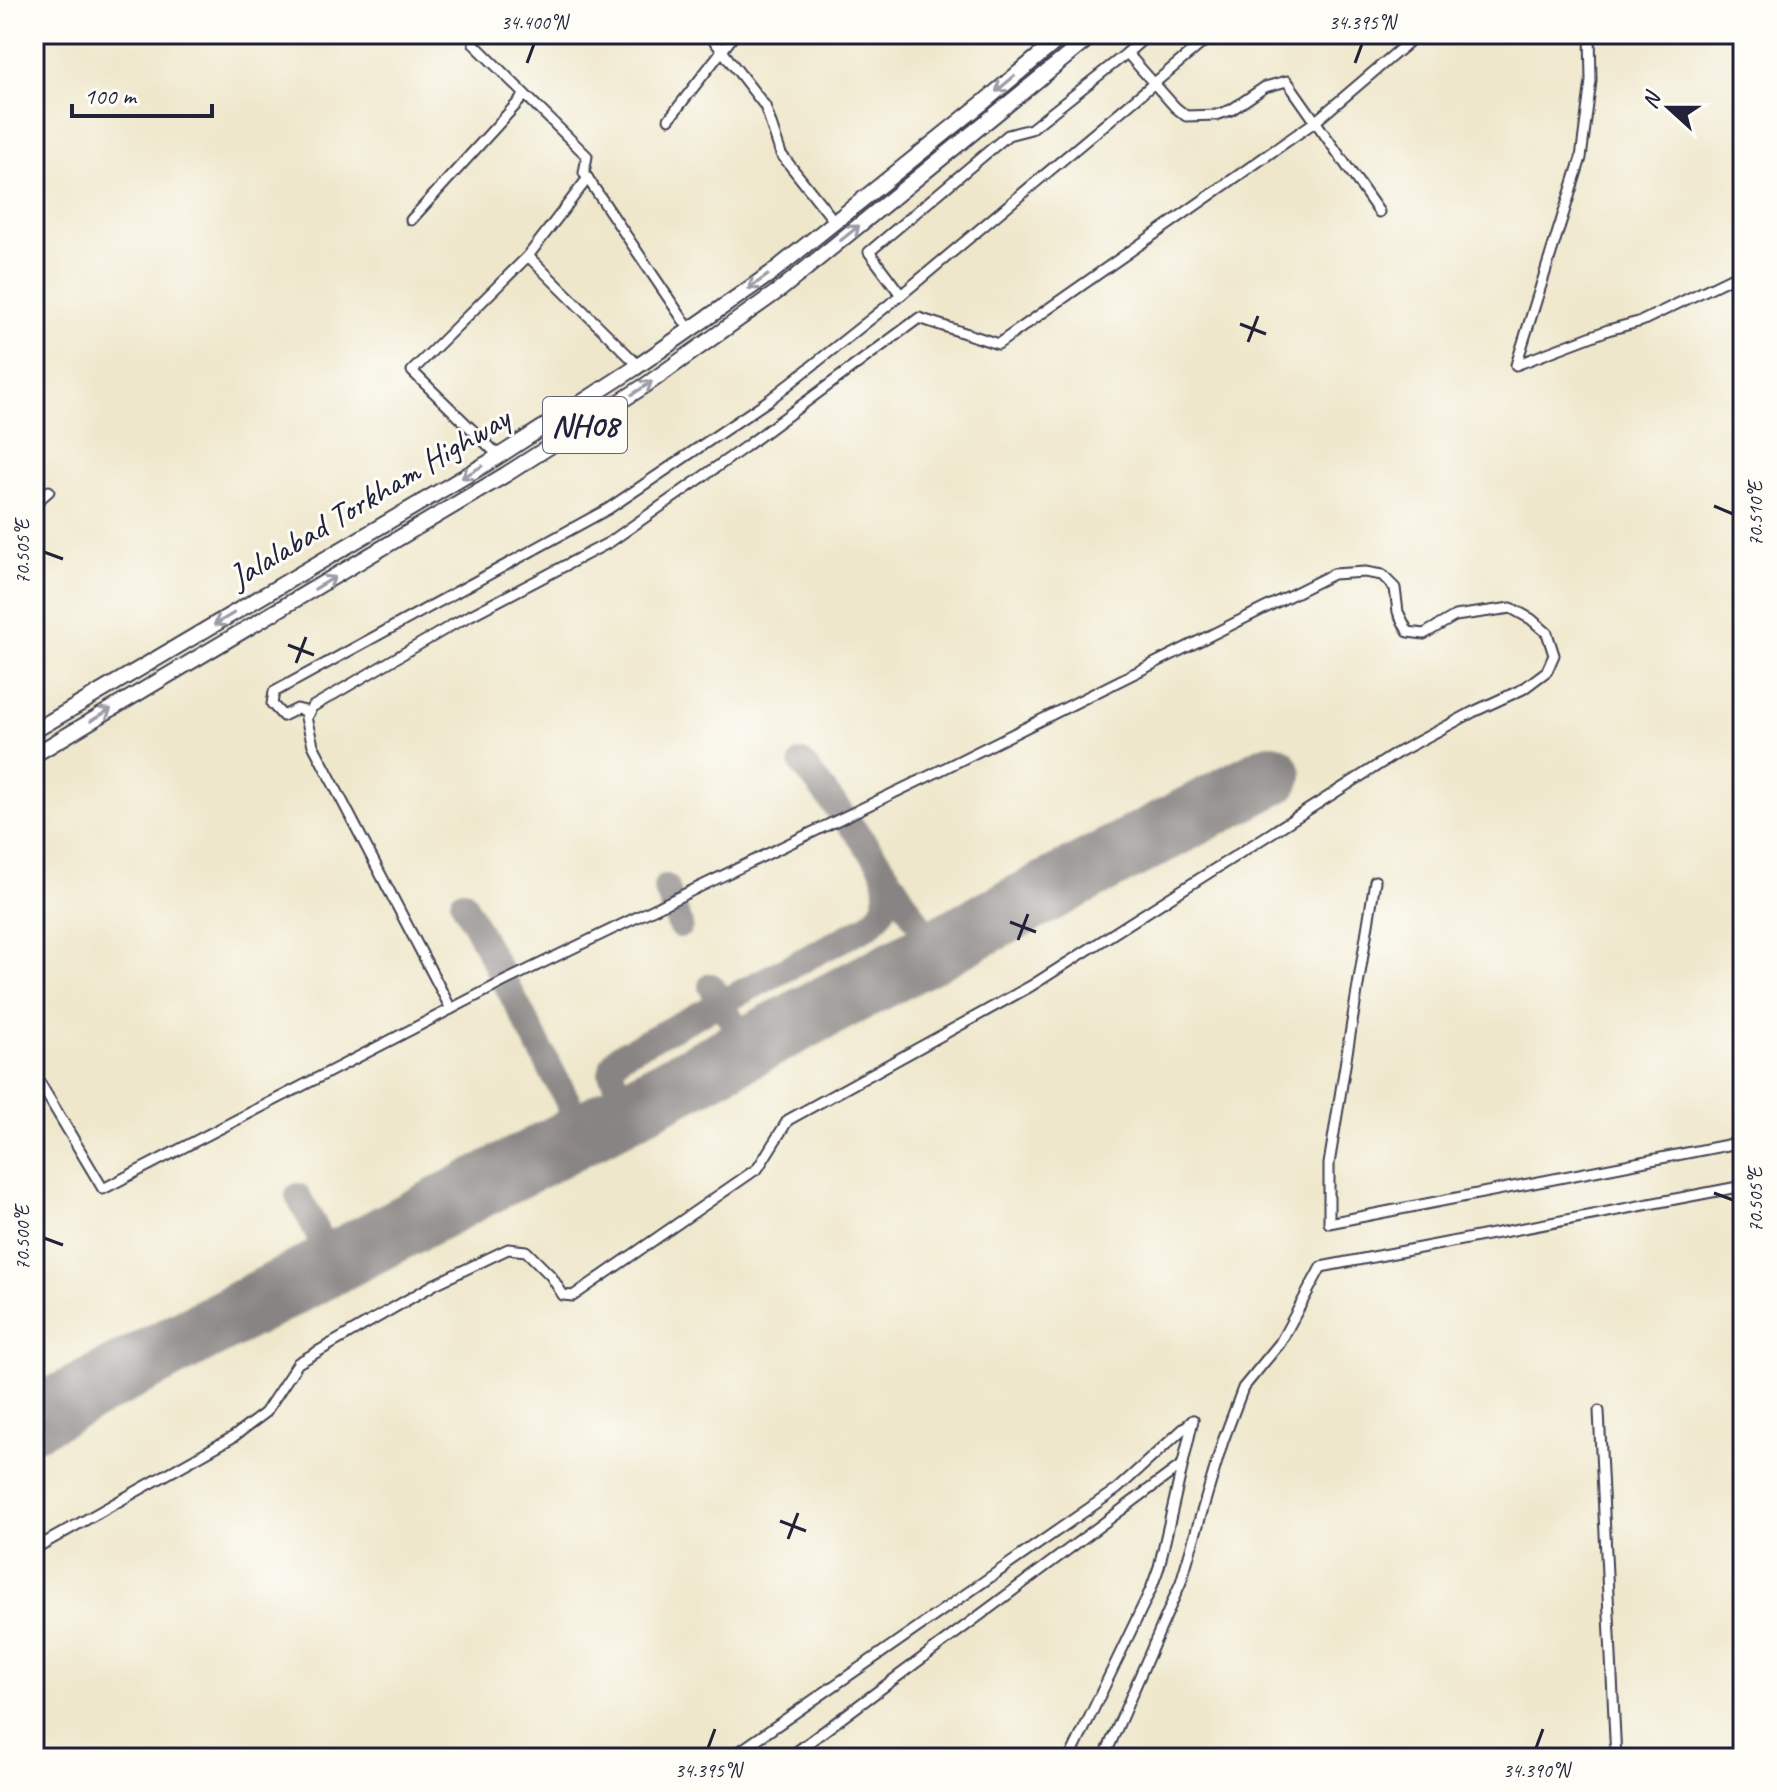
<svg xmlns="http://www.w3.org/2000/svg" width="1777" height="1792" viewBox="0 0 1777 1792" font-family="Caveat,sans-serif">
  <style>
    .lines { fill: none; stroke-linecap: round; stroke-linejoin: round }
    .taxiway { stroke: #888483; stroke-width: 26 }
    .runway { stroke: #888483; stroke-width: 62 }
    .minor-casing { stroke: #414051; stroke-width: 13 }
    .trunk-casing { stroke: #414051; stroke-width: 18 }
    .minor { stroke: #fff; stroke-width: 9 }
    .trunk { stroke: #fff; stroke-width: 14 }
    .oneway { stroke: #9c9ca7 }
    .ticks { fill: none; stroke: #22223b; stroke-width: 3 }
    .labels { text-anchor: middle; dominant-baseline: central; stroke-width: 6; stroke-linejoin: round; paint-order: stroke }
    .shield { fill: #fdfcf7; stroke: #646373; stroke-width: 2 }
    .shield-label { font-size: 32px; font-weight: bold; fill: #22223b }
    .street-label { font-size: 34px; fill: #22223b; stroke: #fdfcf7 }
    .neatline { fill: none; stroke: #22223b; stroke-width: 3 }
    .ticks-label { font-size: 20px; text-anchor: middle; fill: #22223b }
  </style>
  <rect width="100%" height="100%" fill="#fdfcf7"/>
  <filter id="ink" filterUnits="userSpaceOnUse"><feTurbulence type="fractalNoise" baseFrequency=".0125" numOctaves="2"/><feDisplacementMap in="SourceGraphic" scale="16" xChannelSelector="R" yChannelSelector="G"/><feConvolveMatrix kernelMatrix="1 2 1 2 8 2 1 2 1" color-interpolation-filters="sRGB"/></filter>
  <filter id="wash" filterUnits="userSpaceOnUse"><feTurbulence type="fractalNoise" baseFrequency=".006" numOctaves="4" result="noise"/><feDisplacementMap in="SourceGraphic" scale="32" xChannelSelector="R" yChannelSelector="G"/><feGaussianBlur stdDeviation="1.8" result="paint"/><feColorMatrix in="noise" values="0 0 0 0 0 0 0 0 0 0 0 0 0 0 0 0 0 1.4 0 .05"/><feComposite in="paint" operator="in"/></filter>
  <g filter="url(#wash)">
    <rect width="100%" height="100%" fill="#efe7cb"/>
    <g class="lines">
      <!-- taxiway -->
      <g class="taxiway">
        <polyline points="802,763 880,863 929,940 926,955"/>
        <polyline points="666,887 680,925"/>
        <polyline points="463,902 576,1117 576,1131 563,1145"/>
        <polyline points="928,936 938,942 955,941"/>
        <polyline points="711,986 742,1038 736,1055"/>
        <polyline points="742,1038 754,1042 769,1037"/>
        <path d="M630 1109 611 1074 613 1065 619 1056 868 926C890 909 891 887 880 863"/>
        <polyline points="576,1117 587,1127 605,1124"/>
        <path d="M298 1196C317 1234 339 1251 298 1283"/>
        <path d="M320 1240C343 1259 355 1249 380 1239"/>
      </g>
      <!-- runway -->
      <polyline class="runway" points="34,1419 1271,775"/>
    </g>
  </g>
  <g filter="url(#ink)">
    <g class="lines">
      <defs>
        <g id="minor">
          <polyline points="474,34 474,44 587,156 584,173 690,330"/>
          <polyline points="709,34 765,106 781,154 835,222"/>
          <polyline points="1149,34 1127,53 1175,107 1186,116 1216,115 1231,110 1265,87 1287,81 1379,212"/>
          <polyline points="1590,34 1591,81 1581,158 1516,365 1608,330 1642,321 1743,272"/>
          <polyline points="669,119 735,34"/>
          <polyline points="411,220 524,96"/>
          <polyline points="528,256 639,366"/>
          <polyline points="901,295 1213,34"/>
          <polyline points="499,456 412,371 528,256 588,178"/>
          <polyline points="34,504 49,491"/>
          <polyline points="309,712 297,709 283,716 272,704 274,692 608,509 769,400 901,295 869,252 1008,135 1031,129 1127,53"/>
          <polyline points="1375,881 1329,1164 1329,1223 1743,1142"/>
          <polyline points="451,1009 313,745 306,718 312,707 454,624 610,542 745,447 919,318 998,344 1316,121 1418,34"/>
          <polyline points="34,1073 103,1189 505,981 931,775 1333,574 1365,572 1382,575 1395,588 1398,612 1408,632 1424,634 1455,616 1511,608 1531,619 1547,633 1554,655 1547,671 1523,689 1473,712 1397,753 1031,986 788,1120 758,1168 573,1296 563,1295 551,1276 526,1251 508,1249 435,1284 298,1363 265,1413 233,1437 34,1549"/>
          <polyline points="1599,1411 1616,1758"/>
          <polyline points="730,1758 1117,1489 1193,1420"/>
          <polyline points="788,1758 1183,1464"/>
          <polyline points="1070,1758 1151,1589 1159,1567 1193,1420"/>
          <polyline points="1104,1758 1181,1582 1223,1441 1243,1388 1280,1343 1321,1267 1743,1186"/>
        </g>
        <g id="trunk">
          <polyline points="34,731 491,461 635,368 770,274 985,101 1065,34"/>
          <polyline points="34,755 505,475 646,385 781,289 1094,34"/>
        </g>
      </defs>
      <!-- minor casing -->
      <use href="#minor" class="minor-casing"/>
      <!-- trunk casing -->
      <use href="#trunk" class="trunk-casing"/>
      <!-- minor -->
      <use href="#minor" class="minor"/>
      <!-- trunk -->
      <use href="#trunk" class="trunk"/>
    </g>
    <!-- one-way arrows -->
    <defs><path id="oneway-shaft" d="M-6 0H5M1.5-3L5.5 0L1.5 3" fill="none" stroke-width="1.6" stroke-linecap="round" stroke-linejoin="round" transform="scale(2)"/></defs>
    <g class="oneway">
      <use href="#oneway-shaft" transform="translate(1005 84) rotate(140)"/>
      <use href="#oneway-shaft" transform="translate(850 233) rotate(-39)"/>
      <use href="#oneway-shaft" transform="translate(758 282) rotate(145)"/>
      <use href="#oneway-shaft" transform="translate(642 388) rotate(-33)"/>
      <use href="#oneway-shaft" transform="translate(472 472) rotate(149)"/>
      <use href="#oneway-shaft" transform="translate(325 583) rotate(-31)"/>
      <use href="#oneway-shaft" transform="translate(224 619) rotate(149)"/>
      <use href="#oneway-shaft" transform="translate(101 715) rotate(-31)"/>
    </g>
  </g>
  <!-- ticks -->
  <path class="ticks" d="M527 63 534 44M1355 63 1362 44M1240 324 1266 334M1248 342 1258 316M1714 506 1733 514M44 552 63 559M288 645 314 655M296 663 306 637M1010 922 1036 932M1018 940 1028 914M1714 1193 1733 1200M44 1238 63 1245M780 1521 806 1531M788 1539 798 1513M708 1748 715 1729M1536 1748 1543 1729"/>
  <g class="labels">
    <!-- shield labels -->
    <rect class="shield" x="543" y="397" width="84" height="56" rx="6"/>
    <g class="shield-label">
      <text x="585" y="425">NH08</text>
    </g>
    <!-- street labels -->
    <g class="street-label">
      <text transform="translate(369 497) rotate(-31)">Jalalabad Torkham Highway</text>
    </g>
  </g>
  <!-- margin -->
  <rect width="1777" height="1792" fill="none" stroke="#fdfcf7" stroke-width="88"/>
  <!-- north arrow -->
  <g transform="translate(1669 108) rotate(291)" stroke="#fdfcf7" stroke-width="6" paint-order="stroke">
  <path d="M0-6L14 30L0 20L-14 30Z" fill="#22223b"/>
  <text y="-12" font-size="22" font-weight="bold" text-anchor="middle" fill="#22223b">N</text>
  </g>
  <!-- scale -->
  <path d="M72 104v12h140v-12" fill="none" stroke="#22223b" stroke-width="4"/>
  <text x="84" y="104" font-size="24" fill="#22223b" stroke="#fdfcf7" stroke-width="6" paint-order="stroke">100 m</text>
  <rect x="44" y="44" width="1689" height="1704" class="neatline"/>
  <g class="ticks-label">
    <text x="534" y="29">34.400°N</text>
    <text x="1362" y="29">34.395°N</text>
    <text transform="translate(1755 514) rotate(-90)" y="7">70.510°E</text>
    <text transform="translate(22 552) rotate(-90)" y="7">70.505°E</text>
    <text transform="translate(1755 1200) rotate(-90)" y="7">70.505°E</text>
    <text transform="translate(22 1238) rotate(-90)" y="7">70.500°E</text>
    <text x="708" y="1777">34.395°N</text>
    <text x="1536" y="1777">34.390°N</text>
  </g>
</svg>
